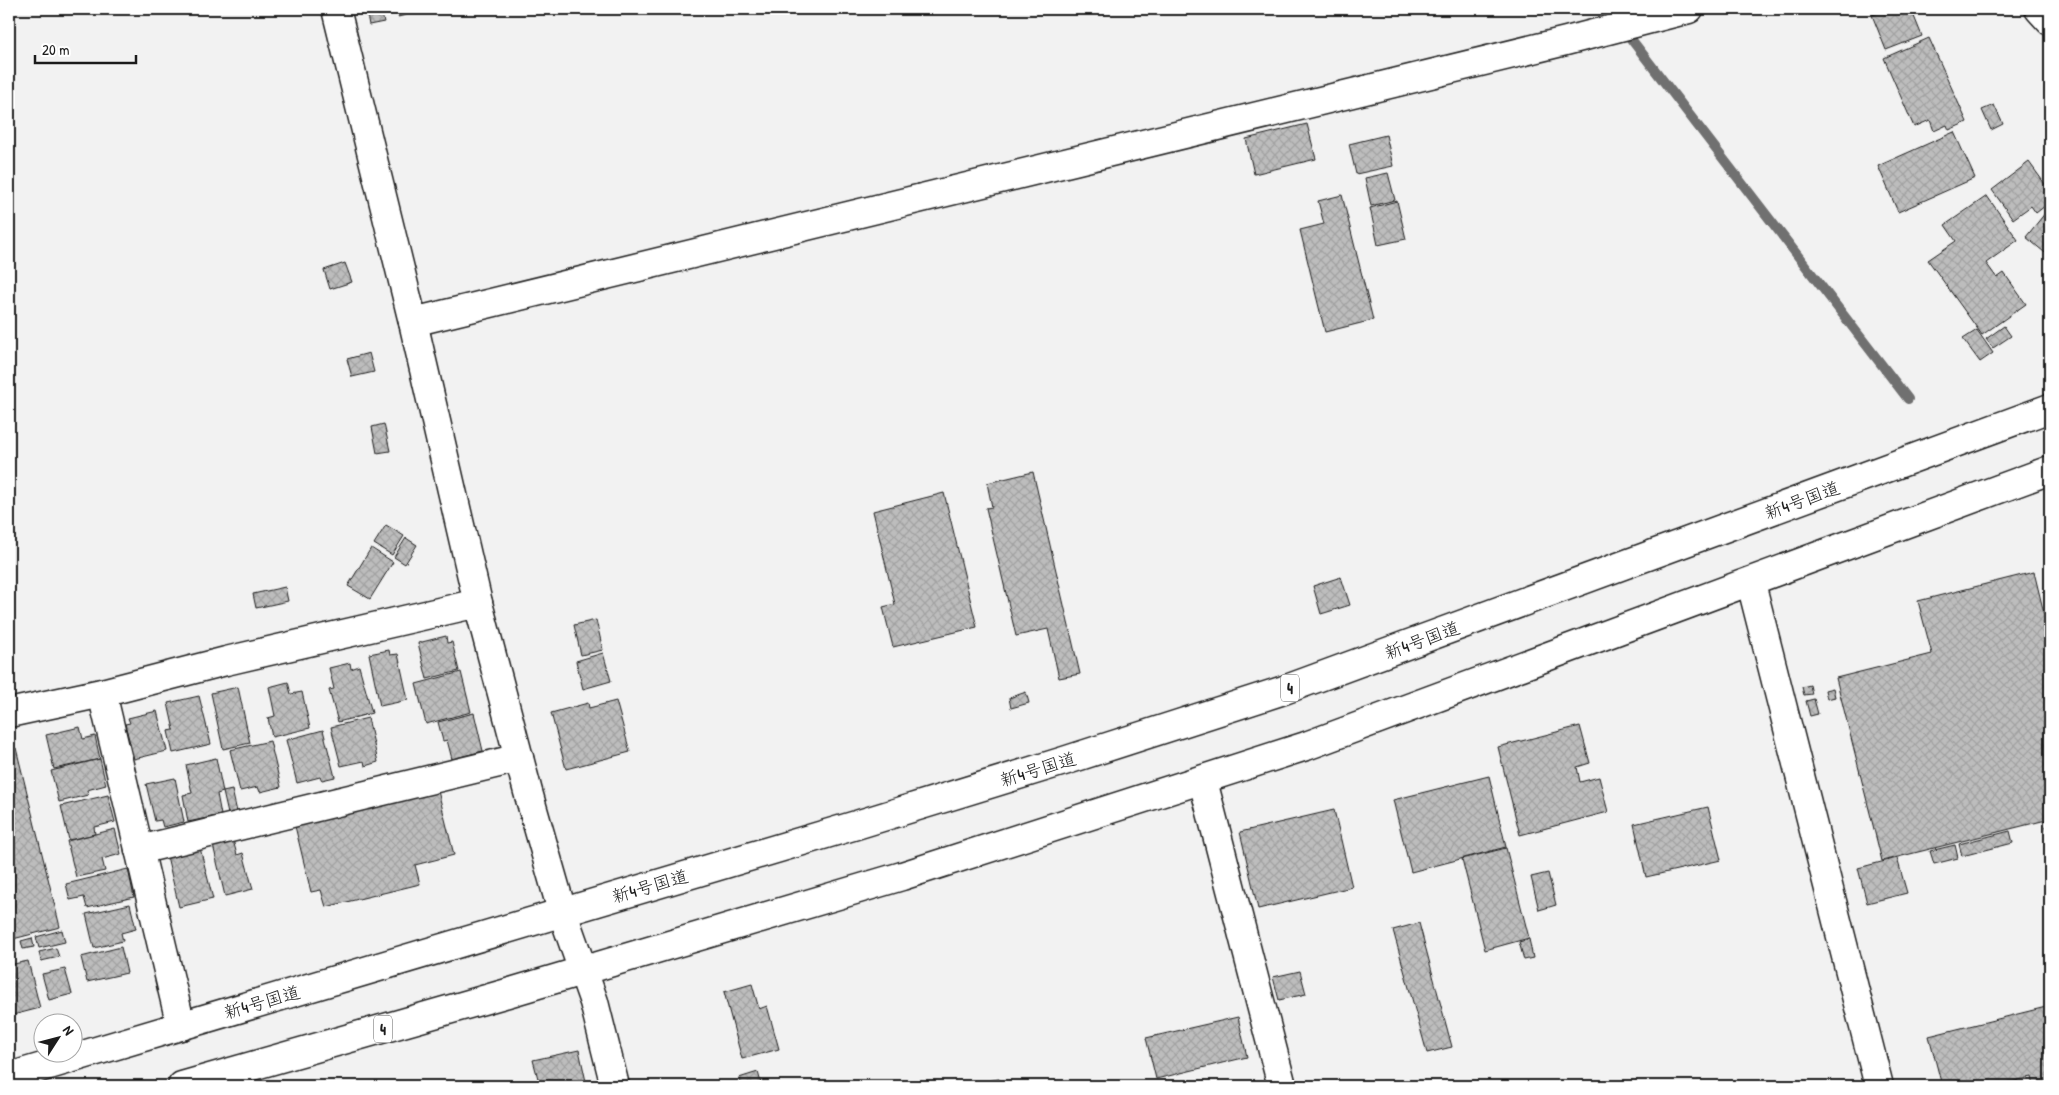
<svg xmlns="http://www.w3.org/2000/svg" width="2059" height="1095" viewBox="0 0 2059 1095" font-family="'Patrick Hand','Klee One',sans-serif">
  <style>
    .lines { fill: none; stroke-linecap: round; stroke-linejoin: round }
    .stream { stroke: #707070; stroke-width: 10 }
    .building { fill: url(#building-cross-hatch); stroke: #1c1c1c }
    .minor-casing { stroke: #1c1c1c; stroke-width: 31 }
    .tertiary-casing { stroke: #1c1c1c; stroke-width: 31 }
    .trunk-casing { stroke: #1c1c1c; stroke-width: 31 }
    .minor { stroke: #fff; stroke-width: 28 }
    .tertiary { stroke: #fff; stroke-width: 28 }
    .trunk { stroke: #fff; stroke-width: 28 }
    .labels { text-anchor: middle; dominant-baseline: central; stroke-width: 4.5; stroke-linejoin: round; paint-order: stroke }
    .shield { fill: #fff; stroke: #606060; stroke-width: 1 }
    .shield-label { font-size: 16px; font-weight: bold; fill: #1c1c1c }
    .street-label { font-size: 18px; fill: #1c1c1c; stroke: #fff }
  </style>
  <defs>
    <pattern id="building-cross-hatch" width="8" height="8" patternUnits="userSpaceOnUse" patternTransform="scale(1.25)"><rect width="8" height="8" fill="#bdbdbd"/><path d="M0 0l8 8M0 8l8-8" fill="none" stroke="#a2a2a2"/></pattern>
  </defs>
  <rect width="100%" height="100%" fill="#f2f2f2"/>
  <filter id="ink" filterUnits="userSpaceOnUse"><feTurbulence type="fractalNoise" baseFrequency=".02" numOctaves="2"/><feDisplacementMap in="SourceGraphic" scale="10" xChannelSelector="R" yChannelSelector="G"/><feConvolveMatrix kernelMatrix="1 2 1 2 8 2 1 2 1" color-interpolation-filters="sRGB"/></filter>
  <g filter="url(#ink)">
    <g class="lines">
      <!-- stream -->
      <polyline class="stream" points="1608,9 1908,399"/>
    </g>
    <!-- building -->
    <g class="building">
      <polygon points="396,9 428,9 398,17"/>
      <polygon points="1889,9 1911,9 1922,36 1886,50 1872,15"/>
      <polygon points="381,12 384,22 369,25 367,15"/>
      <polygon points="1929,38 1967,122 1949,130 1947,125 1934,131 1930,120 1914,127 1884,58"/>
      <polygon points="1994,105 2003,124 1991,130 1982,110"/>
      <polygon points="1307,124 1316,159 1254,174 1246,139"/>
      <polygon points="1954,132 1975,178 1898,212 1878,166"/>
      <polygon points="1386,135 1393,166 1356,174 1349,144"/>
      <polygon points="2029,162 2050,191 2050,202 2036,213 2031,206 2013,219 1992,190"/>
      <polygon points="1388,173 1395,200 1371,206 1365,178"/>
      <polygon points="1342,195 1373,320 1325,332 1300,230 1324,224 1318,201"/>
      <polygon points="1987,196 2018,240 1986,263 1997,278 2004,273 2026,304 1982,335 1928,260 1956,241 1945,225"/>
      <polygon points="1397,201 1406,239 1378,245 1370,208"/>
      <polygon points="2050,207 2050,257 2026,237"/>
      <polygon points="345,263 352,282 330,289 324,270"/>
      <polygon points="2004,326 2011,336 1993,348 1986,339"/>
      <polygon points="1977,330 1993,353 1980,362 1963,339"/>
      <polygon points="369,353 374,372 352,377 347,359"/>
      <polygon points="384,424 390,451 377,453 372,427"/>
      <polygon points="1033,472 1080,674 1059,678 1048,629 1016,636 986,508 992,507 987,483"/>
      <polygon points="944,493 977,627 893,647 883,607 895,604 873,511"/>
      <polygon points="386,525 404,536 392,555 374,544"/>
      <polygon points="406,538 417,545 405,564 394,557"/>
      <polygon points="371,548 393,562 370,599 348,586"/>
      <polygon points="2034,572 2050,638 2050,819 1882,861 1836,678 1932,654 1918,601"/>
      <polygon points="1341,577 1350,605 1321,614 1313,586"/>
      <polygon points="285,587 288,601 256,608 253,594"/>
      <polygon points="596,620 603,650 581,655 574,625"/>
      <polygon points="446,636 447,643 452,642 459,671 427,679 418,643"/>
      <polygon points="389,650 390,655 398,654 408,700 380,706 369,654"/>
      <polygon points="603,653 611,681 583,689 576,661"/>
      <polygon points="350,663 351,669 359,666 372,713 338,722 329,690 334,689 329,668"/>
      <polygon points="461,672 471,712 426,724 416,684"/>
      <polygon points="288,682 291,694 302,692 310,728 272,737 268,718 275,716 269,687"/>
      <polygon points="1810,685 1812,694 1804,695 1802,687"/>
      <polygon points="238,687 250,743 223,749 211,693"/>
      <polygon points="1833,688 1835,697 1827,699 1825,690"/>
      <polygon points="1026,692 1029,703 1011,708 1009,698"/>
      <polygon points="199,696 211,744 173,753 168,731 174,730 168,703"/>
      <polygon points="1814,699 1818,714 1810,716 1806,701"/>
      <polygon points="616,701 630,752 566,769 551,713 588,703 589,708"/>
      <polygon points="157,711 167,751 134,759 125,724 130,723 128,718"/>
      <polygon points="474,713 483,751 452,759 447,740 443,741 438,722"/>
      <polygon points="368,718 378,762 365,766 364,761 341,766 331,727"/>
      <polygon points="1580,726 1590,763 1577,767 1580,782 1599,777 1608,812 1520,835 1498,747"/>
      <polygon points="80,727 83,739 95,736 100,759 54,769 46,735"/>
      <polygon points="323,730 335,777 322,780 320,777 297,783 286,740"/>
      <polygon points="270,741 281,787 260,792 258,787 240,791 230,750"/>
      <polygon points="16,748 60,927 9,940 9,750"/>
      <polygon points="216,758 223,792 217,794 221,815 188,822 183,795 192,793 186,765"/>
      <polygon points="100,759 106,785 87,790 88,795 59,802 51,771"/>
      <polygon points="1489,776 1506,847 1411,872 1393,800"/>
      <polygon points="175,778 184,822 163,827 161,820 155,821 146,784"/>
      <polygon points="232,790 237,812 228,814 223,792"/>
      <polygon points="438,791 454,855 415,865 420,884 326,907 321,890 311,892 295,826"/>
      <polygon points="108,795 115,822 94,827 95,834 69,840 61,806"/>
      <polygon points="1708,807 1721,860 1646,877 1634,824"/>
      <polygon points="1334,810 1352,887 1258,909 1240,832"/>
      <polygon points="2050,825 2050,844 2046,826"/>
      <polygon points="115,829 121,854 102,859 105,871 76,877 67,841"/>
      <polygon points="2010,831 2013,843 1962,856 1959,844"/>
      <polygon points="233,840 237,855 243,853 253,889 225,896 213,845"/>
      <polygon points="1955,845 1958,858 1934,864 1930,851"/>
      <polygon points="200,848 213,899 179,907 167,856"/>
      <polygon points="1506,848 1529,938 1485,950 1462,859"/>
      <polygon points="1897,858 1907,893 1867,903 1858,868"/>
      <polygon points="128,869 134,897 87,908 84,897 70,900 66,884"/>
      <polygon points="1548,873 1556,905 1539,910 1531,877"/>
      <polygon points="130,904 136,929 121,933 123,941 94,948 86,914"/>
      <polygon points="1419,923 1452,1047 1427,1053 1393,930"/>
      <polygon points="62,930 65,942 39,948 36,937"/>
      <polygon points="32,938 34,947 23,949 21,941"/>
      <polygon points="1529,939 1533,958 1524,960 1519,942"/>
      <polygon points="121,947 127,973 87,982 81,957"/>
      <polygon points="56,948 59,957 41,961 39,952"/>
      <polygon points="28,961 40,1008 9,1016 9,965"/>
      <polygon points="65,969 72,994 49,1000 42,974"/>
      <polygon points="1300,971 1306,994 1279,1000 1273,977"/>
      <polygon points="752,984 759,1009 767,1006 779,1049 742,1059 724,992"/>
      <polygon points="2050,1006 2050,1086 2034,1086 2032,1077 1992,1086 1942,1086 1929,1036"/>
      <polygon points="1238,1017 1247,1057 1156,1079 1146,1038"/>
      <polygon points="579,1050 587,1086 540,1086 533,1060"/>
      <polygon points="758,1072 761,1083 742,1086 739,1078"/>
      <polygon points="999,1079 1001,1086 987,1086 986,1081"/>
    </g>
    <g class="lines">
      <defs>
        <g id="minor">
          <polyline points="413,322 1566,41 1689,9"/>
          <polyline points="1751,583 1879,1086"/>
          <polyline points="102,693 181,1026"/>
          <polyline points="9,713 102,693 226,661 478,603"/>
          <polyline points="1203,781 1282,1086"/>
          <polyline points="139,850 519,758"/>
        </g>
        <g id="tertiary">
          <polyline points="336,9 413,322 478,603 528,792 562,911 594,1002 615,1086"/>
          <polyline points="2039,9 2050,21"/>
        </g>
        <g id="trunk">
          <polyline points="9,1077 853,826 1064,761 1284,690 2050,408"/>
          <polyline points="182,1086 511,992 902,876 1306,746 2050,470"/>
        </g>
      </defs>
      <!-- minor casing -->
      <use href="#minor" class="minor-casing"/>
      <!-- tertiary casing -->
      <use href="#tertiary" class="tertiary-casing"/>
      <!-- trunk casing -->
      <use href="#trunk" class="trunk-casing"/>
      <!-- minor -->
      <use href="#minor" class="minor"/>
      <!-- tertiary -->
      <use href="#tertiary" class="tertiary"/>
      <!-- trunk -->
      <use href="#trunk" class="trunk"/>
    </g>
  </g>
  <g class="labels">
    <!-- shield labels -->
    <g class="shield">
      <rect x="1281" y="674.5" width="18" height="27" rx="4"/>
      <rect x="374" y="1015.5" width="18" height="27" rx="4"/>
    </g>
    <g class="shield-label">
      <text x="1290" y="688">4</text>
      <text x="383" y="1029">4</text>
    </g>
    <!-- street labels -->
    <g class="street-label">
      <text transform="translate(1802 500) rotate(-20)">新4号国道</text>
      <text transform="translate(1422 640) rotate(-20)">新4号国道</text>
      <text transform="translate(1038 769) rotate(-17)">新4号国道</text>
      <text transform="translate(650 886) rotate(-16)">新4号国道</text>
      <text transform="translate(262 1002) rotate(-16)">新4号国道</text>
    </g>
  </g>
  <!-- margin -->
  <rect width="2059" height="1095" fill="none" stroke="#fff" stroke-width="30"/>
  <rect x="15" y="15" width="2029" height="1065" fill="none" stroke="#1c1c1c" stroke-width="2" filter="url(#ink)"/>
  <!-- north arrow -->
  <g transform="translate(58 1038) rotate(54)"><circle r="24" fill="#ffffff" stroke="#a4a4a4"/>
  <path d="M0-4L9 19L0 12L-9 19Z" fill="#1c1c1c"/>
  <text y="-8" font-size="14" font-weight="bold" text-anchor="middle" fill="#1c1c1c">N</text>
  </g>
  <!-- scale -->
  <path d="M35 55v8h101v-8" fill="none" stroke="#1c1c1c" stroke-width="2.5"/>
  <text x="42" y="55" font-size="15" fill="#1c1c1c" stroke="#ffffff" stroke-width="4" paint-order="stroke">20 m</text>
</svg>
